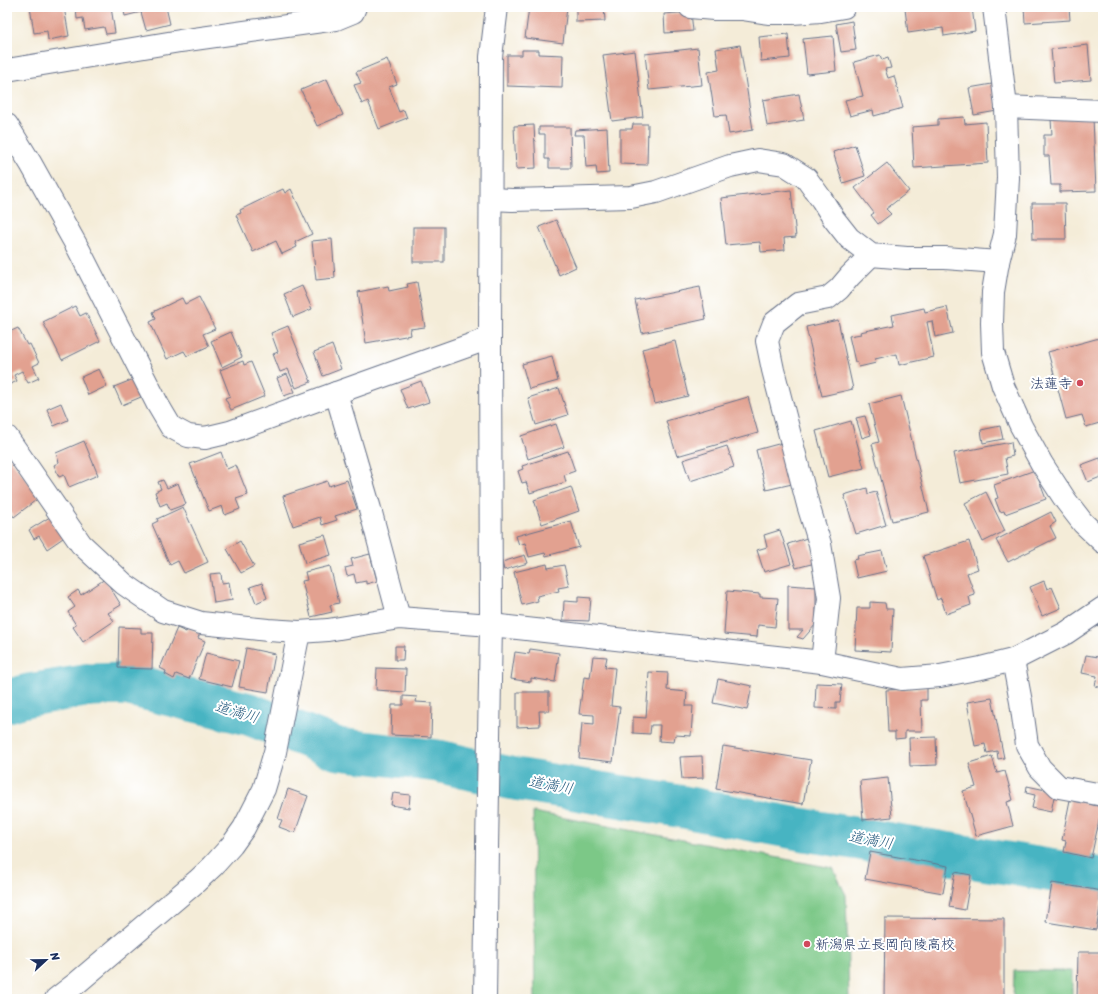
<svg xmlns="http://www.w3.org/2000/svg" width="1110" height="1006" viewBox="0 0 1110 1006" font-family="Sriracha,'Klee One',sans-serif">
  <style>
    .green { fill: #7cc887; stroke: #4c7c72 }
    .lines { fill: none; stroke-linecap: round; stroke-linejoin: round }
    .river { stroke: #46b4c2; stroke-width: 43 }
    .building { fill: #e2a190 }
    .minor-casing { stroke: #677189; stroke-width: 24 }
    .minor { stroke: #fff; stroke-width: 22 }
    .poi-dot { fill: #d1495b; stroke: #fff; stroke-width: 1.5 }
    .labels { text-anchor: middle; dominant-baseline: central; stroke-width: 4; stroke-linejoin: round; paint-order: stroke }
    .poi-label { font-size: 14px; fill: #1b2f5e; stroke: #fff; text-anchor: end }
    .water-label { font-size: 15px; font-style: italic; fill: #2a5e81; stroke: #fff }
  </style>
  <rect width="100%" height="100%" fill="#fff"/>
  <filter id="ink" filterUnits="userSpaceOnUse"><feTurbulence type="fractalNoise" baseFrequency=".025" numOctaves="2"/><feDisplacementMap in="SourceGraphic" scale="8" xChannelSelector="R" yChannelSelector="G"/><feConvolveMatrix kernelMatrix="1 2 1 2 8 2 1 2 1" color-interpolation-filters="sRGB"/></filter>
  <filter id="wash" filterUnits="userSpaceOnUse"><feTurbulence type="fractalNoise" baseFrequency=".012" numOctaves="4" result="noise"/><feDisplacementMap in="SourceGraphic" scale="16" xChannelSelector="R" yChannelSelector="G"/><feGaussianBlur stdDeviation="0.9" result="paint"/><feColorMatrix in="noise" values="0 0 0 0 0 0 0 0 0 0 0 0 0 0 0 0 0 1.4 0 .05"/><feComposite in="paint" operator="in"/></filter>
  <g filter="url(#wash)">
    <rect width="100%" height="100%" fill="#f4ecd8"/>
    <!-- green -->
    <g class="green">
      <polygon points="533,812 833,868 846,895 849,999 535,999"/>
      <polygon points="1014,971 1072,971 1072,999 1013,999"/>
    </g>
    <g class="lines">
      <!-- river -->
      <polyline class="river" points="7,701 29,695 91,685 126,684 249,714 338,749 438,761 509,778 684,807 799,829 1103,879"/>
    </g>
    <g id="blocks">
      <!-- building -->
      <g class="building">
        <polygon points="30,7 64,7 69,36 48,40 47,31 34,33"/>
        <polygon points="76,7 111,7 115,33 106,34 104,27 85,30 83,18 77,19"/>
        <polygon points="123,7 166,7 170,24 146,30 141,12 125,16"/>
        <polygon points="529,7 567,7 563,43 525,38"/>
        <polygon points="576,7 604,7 605,21 576,22"/>
        <polygon points="917,7 972,7 975,31 944,36 943,28 908,33 905,9"/>
        <polygon points="1024,7 1069,7 1070,20 1025,23"/>
        <polygon points="1100,7 1103,7 1103,38 1102,38"/>
        <polygon points="691,12 693,31 665,33 664,14"/>
        <polygon points="852,21 856,50 841,52 836,24"/>
        <polygon points="788,34 790,58 761,61 759,37"/>
        <polygon points="833,36 836,71 807,74 803,39"/>
        <polygon points="740,45 753,130 729,134 726,115 715,116 708,72 719,70 716,49"/>
        <polygon points="1088,45 1091,80 1054,83 1051,49"/>
        <polygon points="698,48 702,85 649,90 645,54"/>
        <polygon points="522,50 539,50 539,54 563,55 562,88 507,86 507,55 522,55"/>
        <polygon points="635,51 643,117 612,121 603,55"/>
        <polygon points="880,55 882,60 888,58 891,68 885,69 888,78 894,76 903,108 874,116 873,110 850,116 845,100 863,96 854,62"/>
        <polygon points="387,59 397,84 389,87 399,112 404,110 407,118 379,129 368,101 362,104 354,85 361,83 356,72"/>
        <polygon points="327,79 343,115 317,126 301,90"/>
        <polygon points="992,84 997,111 974,115 969,88"/>
        <polygon points="799,94 804,120 767,126 763,100"/>
        <polygon points="964,117 965,124 986,122 988,163 914,168 912,127 938,125 938,119"/>
        <polygon points="1093,117 1096,191 1060,192 1060,185 1051,185 1049,156 1044,156 1044,135 1052,135 1051,119"/>
        <polygon points="633,124 648,124 647,165 620,164 620,129 632,129"/>
        <polygon points="534,125 536,168 516,169 514,126"/>
        <polygon points="539,127 570,127 571,168 549,168 549,159 545,159 545,134 539,134"/>
        <polygon points="607,128 609,173 597,174 596,166 586,167 584,135 574,135 575,130"/>
        <polygon points="855,145 865,176 843,183 833,152"/>
        <polygon points="887,163 909,191 886,209 891,214 878,224 871,215 874,213 855,188"/>
        <polygon points="283,189 285,193 291,189 312,234 295,242 297,247 282,254 276,241 253,252 236,215 241,213 240,210"/>
        <polygon points="791,190 796,237 784,238 785,250 761,252 760,242 726,245 721,198"/>
        <polygon points="1032,203 1065,203 1066,239 1033,239"/>
        <polygon points="556,220 576,267 559,275 539,227"/>
        <rect x="413" y="227" width="31" height="35"/>
        <polygon points="332,239 335,278 316,280 312,241"/>
        <polygon points="417,282 425,327 410,329 411,335 366,343 358,292 388,286 389,291 408,287 407,284"/>
        <polygon points="302,286 312,309 293,317 284,294"/>
        <polygon points="700,287 706,319 642,333 635,300"/>
        <polygon points="199,297 215,329 203,334 209,346 187,356 184,351 167,359 150,322 156,319 153,312 182,298 185,304"/>
        <polygon points="75,306 80,316 86,313 100,341 62,360 43,322"/>
        <polygon points="947,307 953,333 935,337 932,321 927,322 934,357 899,365 897,354 875,359 876,363 859,367 857,362 855,362 849,336 861,334 860,332 894,325 892,315 924,308 925,312"/>
        <polygon points="838,320 853,389 822,396 806,327"/>
        <polygon points="288,326 311,382 296,388 288,369 280,372 273,354 278,352 271,333"/>
        <polygon points="18,328 27,345 30,344 39,363 33,366 39,378 28,383 22,371 14,375 17,381 7,386 7,349 8,348 7,346 7,333"/>
        <polygon points="231,332 242,357 222,367 211,341"/>
        <polygon points="1103,337 1103,422 1086,427 1082,415 1066,419 1048,352"/>
        <polygon points="675,341 688,396 655,404 642,349"/>
        <polygon points="332,345 341,369 323,376 314,352"/>
        <polygon points="552,356 558,381 529,389 522,364"/>
        <polygon points="243,361 244,365 251,362 265,396 231,410 225,398 230,396 220,370"/>
        <polygon points="99,369 107,386 88,395 81,377"/>
        <polygon points="287,374 295,392 284,396 277,378"/>
        <polygon points="134,379 141,397 122,405 114,387"/>
        <polygon points="421,381 429,402 408,409 400,389"/>
        <polygon points="559,388 568,415 536,425 528,398"/>
        <polygon points="901,396 929,512 892,521 872,444 879,442 869,404"/>
        <polygon points="748,397 758,433 677,456 666,421"/>
        <polygon points="61,403 68,420 54,426 47,409"/>
        <polygon points="865,416 871,435 862,438 856,418"/>
        <polygon points="851,421 864,468 828,477 816,431"/>
        <polygon points="556,424 564,447 528,459 521,436"/>
        <polygon points="1000,426 1003,439 983,443 981,430"/>
        <polygon points="84,441 98,475 69,487 64,475 59,477 54,465 59,462 56,453"/>
        <polygon points="1011,442 1013,456 1005,458 1008,474 960,483 954,453"/>
        <polygon points="782,443 792,484 766,490 756,450"/>
        <polygon points="727,446 734,467 690,481 683,460"/>
        <polygon points="568,451 575,471 564,475 566,482 530,493 526,482 522,483 518,471 523,469 522,466"/>
        <polygon points="221,452 227,469 236,465 248,495 236,499 240,509 225,515 222,506 209,511 190,464"/>
        <polygon points="7,455 40,497 14,517 7,508"/>
        <polygon points="1100,458 1103,467 1103,476 1088,482 1081,465"/>
        <polygon points="1035,470 1046,499 1005,514 1004,511 1000,512 995,499 998,498 994,485"/>
        <polygon points="163,480 167,488 178,483 186,504 170,510 167,503 160,506 155,492 161,489 158,482"/>
        <polygon points="347,480 357,509 335,516 337,520 322,525 320,517 293,526 283,496 327,481 329,486"/>
        <polygon points="571,487 579,511 542,524 534,500"/>
        <polygon points="867,488 868,494 876,492 886,525 856,534 844,495"/>
        <polygon points="986,492 1005,531 983,542 965,503"/>
        <polygon points="183,507 208,562 184,573 178,561 170,565 152,524 158,521 157,519"/>
        <polygon points="1051,512 1056,522 1050,526 1056,538 1008,562 996,540"/>
        <polygon points="53,515 66,536 47,549 39,536 34,539 29,530"/>
        <polygon points="571,521 579,547 546,556 545,553 529,557 525,543 519,545 516,536"/>
        <polygon points="780,530 791,564 764,572 757,550 767,547 764,535"/>
        <polygon points="325,535 331,555 305,563 299,542"/>
        <polygon points="807,538 815,563 796,568 788,544"/>
        <polygon points="240,541 254,566 241,573 227,549"/>
        <polygon points="969,541 978,569 967,573 975,595 969,597 971,605 946,614 941,598 937,600 923,556"/>
        <polygon points="882,551 887,571 857,578 853,560 858,559 857,556"/>
        <polygon points="370,554 377,581 366,584 366,581 356,583 354,574 347,576 345,568 353,566 351,559"/>
        <polygon points="525,555 528,563 504,570 502,562"/>
        <polygon points="547,564 548,568 564,565 569,586 558,588 559,591 537,596 538,601 522,605 514,572"/>
        <polygon points="330,566 339,603 330,605 332,612 311,617 302,581 307,580 305,572"/>
        <polygon points="221,573 222,583 229,582 232,600 214,603 210,574"/>
        <polygon points="105,579 121,605 108,613 114,621 83,642 73,627 76,625 68,612 75,607 68,597 78,590 81,595"/>
        <polygon points="1044,581 1047,589 1052,587 1061,608 1042,616 1030,587"/>
        <polygon points="262,583 267,598 256,603 250,587"/>
        <polygon points="788,585 816,587 816,624 803,639 797,637 803,630 788,630"/>
        <polygon points="727,591 760,594 760,597 778,598 775,627 758,625 757,637 724,634"/>
        <polygon points="578,597 591,598 589,621 563,620 564,601 578,602"/>
        <polygon points="870,602 885,603 886,609 893,609 891,652 855,650 857,608 870,608"/>
        <polygon points="119,627 141,628 141,633 153,633 152,669 118,668"/>
        <polygon points="177,628 186,632 188,628 200,633 198,638 205,641 189,679 176,674 174,679 165,674 166,671 160,668"/>
        <polygon points="395,646 404,646 403,660 395,660"/>
        <polygon points="246,648 275,654 268,692 239,687"/>
        <polygon points="530,649 559,653 555,682 531,678 531,682 511,679 515,652 529,654"/>
        <polygon points="206,653 239,661 232,687 199,679"/>
        <polygon points="1099,653 1103,654 1103,688 1095,686 1097,676 1082,673 1086,655 1098,657"/>
        <polygon points="593,656 607,657 605,667 615,668 611,706 620,707 613,762 579,758 582,723 594,724 594,715 579,714 584,677 590,678"/>
        <polygon points="377,668 406,669 405,692 376,690"/>
        <polygon points="649,672 668,673 667,690 687,692 686,706 693,706 691,736 675,735 674,742 659,741 660,725 651,725 650,734 633,733 633,717 646,718"/>
        <polygon points="718,679 752,686 747,710 713,703"/>
        <polygon points="816,683 842,684 840,702 836,702 836,709 815,708"/>
        <polygon points="927,688 927,700 921,700 922,731 905,731 905,738 895,739 895,732 888,732 886,690"/>
        <polygon points="517,692 549,692 549,711 539,711 540,726 517,727"/>
        <polygon points="403,696 417,697 416,702 432,703 431,737 391,735 392,705 403,705"/>
        <polygon points="992,698 1004,758 998,759 997,751 987,753 985,744 975,746 967,702"/>
        <polygon points="936,737 937,765 910,766 909,738"/>
        <polygon points="723,746 811,760 803,804 716,789"/>
        <polygon points="702,756 703,778 682,779 680,757"/>
        <polygon points="992,756 997,773 1005,771 1013,800 1007,802 1013,826 976,836 963,791 976,787 969,763"/>
        <polygon points="888,778 892,817 863,820 860,781"/>
        <polygon points="1027,786 1055,792 1051,812 1032,808 1035,795 1026,793"/>
        <polygon points="288,789 308,796 295,833 279,827 282,820 278,819"/>
        <polygon points="393,793 410,795 409,808 391,805"/>
        <polygon points="1070,800 1102,807 1091,858 1064,852 1066,841 1062,840"/>
        <polygon points="870,852 948,866 943,893 865,879"/>
        <polygon points="955,872 971,875 965,910 949,907"/>
        <polygon points="1052,883 1103,891 1096,930 1046,922"/>
        <polygon points="885,918 1004,919 1004,999 884,999"/>
        <polygon points="1078,952 1103,952 1103,999 1077,999"/>
      </g>
    </g>
  </g>
  <g filter="url(#ink)">
    <use href="#blocks" fill-opacity="0" stroke="#677189" stroke-width="1"/>
    <g class="lines">
      <defs>
        <g id="minor">
          <polyline points="690,7 714,9 742,9"/>
          <polyline points="742,7 742,9 768,13 792,13 821,11 844,7"/>
          <polyline points="994,7 1006,107 1008,178 1005,234 998,262 993,292 992,323 993,352 1003,386 1021,426 1042,464 1066,501 1083,523 1103,542"/>
          <polyline points="7,70 180,41 336,19 353,12 355,7"/>
          <polyline points="1006,107 1103,111"/>
          <polyline points="7,125 31,164 79,250 158,405 171,427 188,436 205,438 230,432 336,393 490,338"/>
          <polyline points="491,199 512,200 631,197 656,192 730,166 758,160 784,164 806,178 822,200 834,219 849,238 871,255 907,258 945,258 998,262"/>
          <polyline points="336,393 370,509 399,618"/>
          <polyline points="7,437 81,544 124,584 163,611 201,623 268,630 299,632"/>
          <polyline points="1013,660 1021,702 1027,745 1040,768 1059,787 1103,795"/>
          <polyline points="822,662 829,598 820,544 808,505 773,370 767,341 774,323 798,304 828,298 839,289 850,276 871,255"/>
          <polyline points="56,999 78,982 197,881 213,866 232,845 244,828 264,789 275,752 299,632 328,630 399,618 491,625 822,662 902,679 940,676 981,668 1013,660 1066,633 1103,608"/>
          <polyline points="485,999 487,847 491,625 490,338 491,57 497,7"/>
        </g>
      </defs>
      <!-- minor casing -->
      <use href="#minor" class="minor-casing"/>
      <!-- minor -->
      <use href="#minor" class="minor"/>
    </g>
  </g>
  <!-- markers -->
  <g class="poi-dot">
    <circle cx="1080" cy="383" r="4"/>
    <circle cx="807" cy="944" r="4"/>
  </g>
  <g class="labels">
    <!-- poi labels -->
    <g class="poi-label">
      <text x="1072" y="383">法蓮寺</text>
      <text x="815" y="944" text-anchor="start">新潟県立長岡向陵高校</text>
    </g>
    <!-- water labels -->
    <g class="water-label">
      <text transform="translate(237 712) rotate(16)">道満川</text>
      <text transform="translate(551 785) rotate(10)">道満川</text>
      <text transform="translate(871 840) rotate(10)">道満川</text>
    </g>
  </g>
  <!-- margin -->
  <rect width="1110" height="1006" fill="none" stroke="#fff" stroke-width="24"/>
  <!-- north arrow -->
  <g transform="translate(46 960) rotate(68)" stroke="#ffffff" stroke-width="3" paint-order="stroke">
  <path d="M0-3L7 15L0 10L-7 15Z" fill="#1b2f5e"/>
  <text y="-6" font-size="11" font-weight="bold" text-anchor="middle" fill="#1b2f5e">N</text>
  </g>
</svg>
